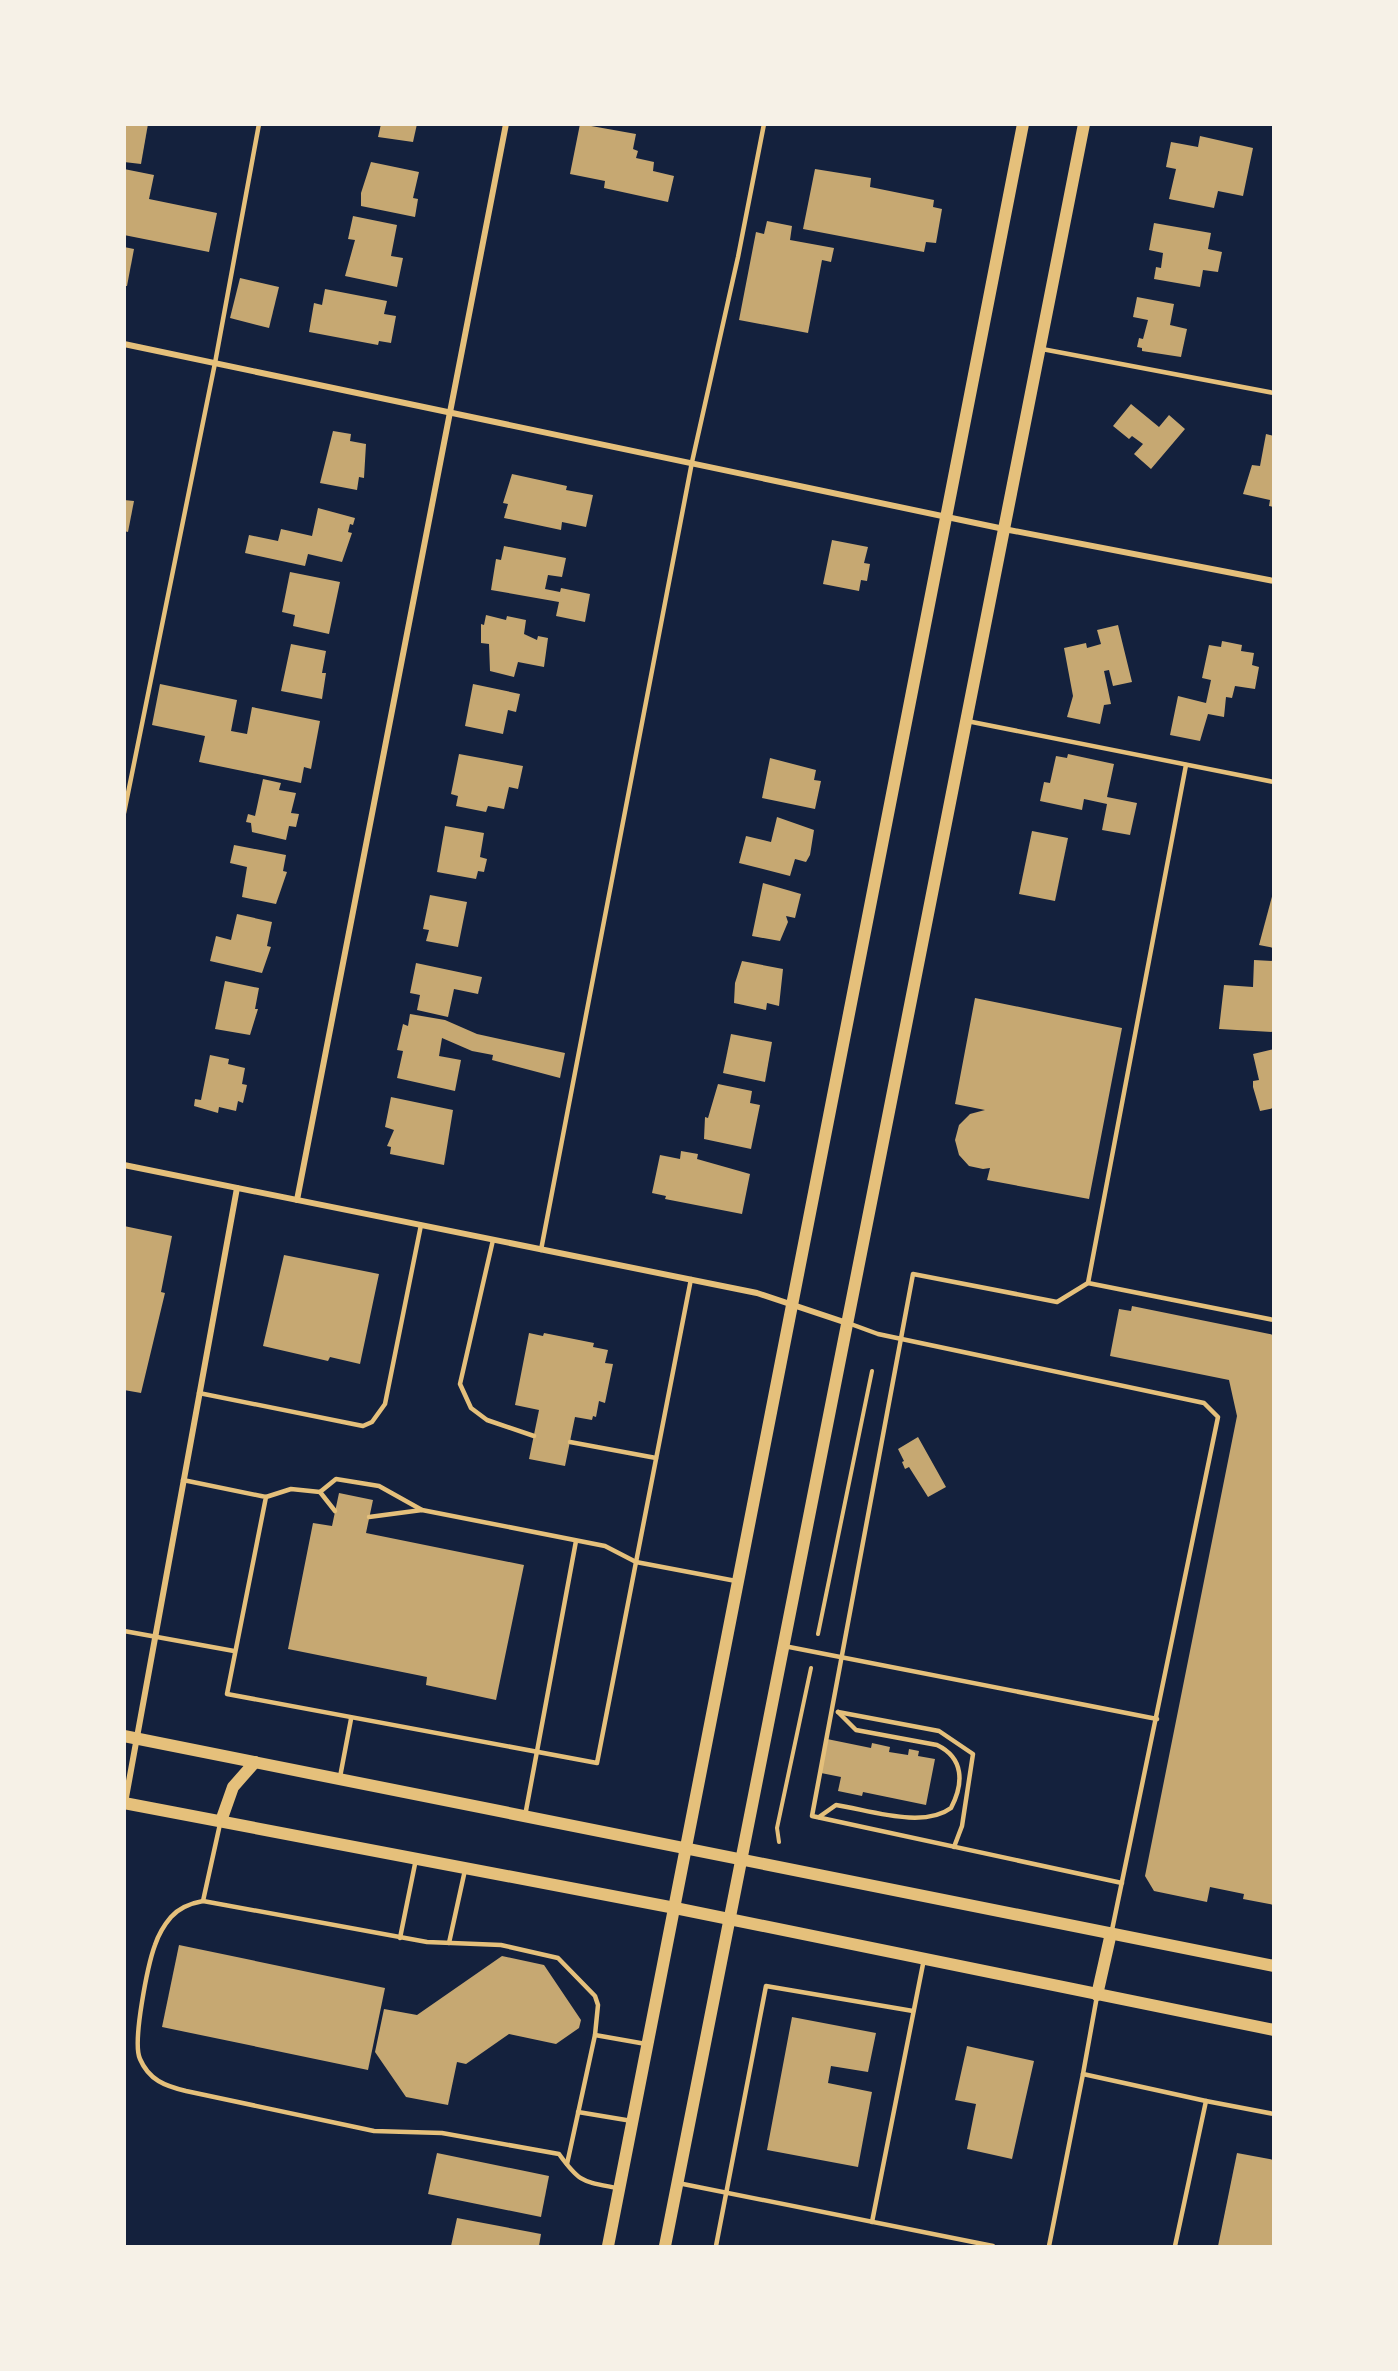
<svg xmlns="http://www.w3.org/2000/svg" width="1398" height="2371" viewBox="0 0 1398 2371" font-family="'Fira Sans Condensed',sans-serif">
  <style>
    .building { fill: #c6a872 }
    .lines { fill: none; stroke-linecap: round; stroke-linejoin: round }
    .path { stroke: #e5c07b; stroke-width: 4 }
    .service { stroke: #e5c07b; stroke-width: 4.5 }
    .minor { stroke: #e5c07b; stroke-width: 6 }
    .secondary { stroke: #e5c07b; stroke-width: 12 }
  </style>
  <rect width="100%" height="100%" fill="#14213d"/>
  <!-- building -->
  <g class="building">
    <polygon points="124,124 148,124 141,164 124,162"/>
    <polygon points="381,124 417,124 413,142 378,137"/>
    <polygon points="580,124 636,134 633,149 638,151 636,158 654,162 653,171 674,176 668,202 604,188 605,181 570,174"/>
    <polygon points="1200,136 1253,148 1243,196 1218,191 1214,208 1169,199 1176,169 1166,167 1171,142 1198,147"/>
    <polygon points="371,162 419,172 413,198 418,199 415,217 361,206 361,193"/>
    <polygon points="124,169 154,175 149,199 217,213 209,252 124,235"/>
    <polygon points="815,169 871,178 870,187 934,200 933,207 942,209 936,243 926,242 924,252 803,229"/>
    <polygon points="353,216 397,225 391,256 403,258 397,287 345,276 355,240 348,239"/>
    <polygon points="767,221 792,226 790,240 834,248 831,262 822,260 808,333 739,320 756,232 764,234"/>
    <polygon points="1154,223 1211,233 1208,249 1222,252 1218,272 1203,270 1200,287 1154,279 1156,267 1161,268 1163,253 1149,250"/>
    <polygon points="124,247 134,249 127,286 124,286"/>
    <polygon points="240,278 279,287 269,328 230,318"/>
    <polygon points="325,289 387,301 384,314 396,316 391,343 379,341 378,345 309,332 314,303 322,305"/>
    <polygon points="1137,297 1174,304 1170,325 1187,329 1181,357 1142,351 1142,348 1137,347 1139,338 1143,339 1148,320 1133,317"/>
    <polygon points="1131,404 1159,427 1169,415 1185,429 1151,469 1134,454 1143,444 1132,436 1129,439 1113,426"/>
    <polygon points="333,431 351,434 350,441 366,444 364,478 359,477 357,490 320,483"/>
    <polygon points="1266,434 1274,436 1274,507 1269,506 1270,500 1243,494 1252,465 1260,466"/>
    <polygon points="512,474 567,486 566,490 593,495 586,527 562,522 561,530 504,518 508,504 503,503"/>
    <polygon points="124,500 134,501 128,532 124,531"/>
    <polygon points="318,508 355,518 353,525 350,524 348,532 352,533 342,562 308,554 305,566 245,553 249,535 278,541 281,529 312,536"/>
    <polygon points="832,540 868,547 864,563 870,564 867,581 861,580 859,591 823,584"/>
    <polygon points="504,546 566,558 562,577 548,575 545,589 560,592 561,588 590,594 585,622 556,616 559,602 491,590 496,559 501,560"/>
    <polygon points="290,572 340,582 329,634 293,626 295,615 282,612"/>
    <polygon points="486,615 506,620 507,616 526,620 524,634 537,640 538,636 548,638 544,667 518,662 514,677 490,671 489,644 481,643 481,624 484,625"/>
    <polygon points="1118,625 1132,682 1113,686 1109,670 1104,671 1111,704 1104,705 1100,724 1067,717 1073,696 1064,648 1086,643 1087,648 1101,644 1097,630"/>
    <polygon points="1222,641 1242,645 1241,651 1254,653 1252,665 1259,667 1255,689 1235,686 1232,698 1226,697 1224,717 1208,714 1200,741 1170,735 1178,696 1206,703 1211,680 1202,678 1209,645 1221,647"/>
    <polygon points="291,644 326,651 322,673 326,673 322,699 281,691"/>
    <polygon points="160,684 237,700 231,731 247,734 252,707 320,721 311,769 304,767 301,783 199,762 205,736 152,725"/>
    <polygon points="473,684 520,694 516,712 508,710 503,734 465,726"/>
    <polygon points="459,754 523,766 518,789 509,787 504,809 488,806 486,812 456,806 458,796 451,794"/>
    <polygon points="1068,754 1114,764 1107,797 1137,803 1130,835 1102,830 1107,804 1084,799 1082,810 1040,801 1044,782 1050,783 1056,756 1067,758"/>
    <polygon points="770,758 816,770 814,780 821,781 815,809 762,798"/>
    <polygon points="263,779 281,783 279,790 296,793 291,813 299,814 296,827 289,826 286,840 252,832 251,823 246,822 248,814 255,816"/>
    <polygon points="777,817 814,830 810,855 806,862 795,859 790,876 739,863 746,836 771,842"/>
    <polygon points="445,826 484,833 480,857 487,859 484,872 478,871 476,879 437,872"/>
    <polygon points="1032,831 1068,838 1055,901 1019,894"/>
    <polygon points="234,845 286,855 283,871 287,872 276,904 242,897 247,867 230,863"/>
    <polygon points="763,883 801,894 795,918 786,916 788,922 780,941 752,936"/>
    <polygon points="1274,889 1274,948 1259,945"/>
    <polygon points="430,895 467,902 458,947 426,941 429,930 423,929"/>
    <polygon points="237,914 272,922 267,946 271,947 262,973 210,961 216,936 231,940"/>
    <polygon points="1254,960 1274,961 1274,1032 1219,1029 1224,985 1253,987"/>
    <polygon points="742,961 783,969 779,1006 767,1003 766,1010 734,1003 735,983"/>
    <polygon points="416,963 482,977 478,994 454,989 448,1017 417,1010 420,995 410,993"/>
    <polygon points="225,981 259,988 255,1009 258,1009 250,1035 215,1029"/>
    <polygon points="975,998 1122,1028 1089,1199 987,1180 990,1168 983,1169 969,1166 959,1155 955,1140 959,1125 970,1114 985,1110 955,1104"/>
    <polygon points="410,1014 445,1020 477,1034 565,1053 560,1078 492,1060 493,1055 472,1051 442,1038 439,1056 461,1060 455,1091 397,1078 403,1051 397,1050 403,1024 408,1026"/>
    <polygon points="731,1034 772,1042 765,1082 723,1073"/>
    <polygon points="1274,1049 1274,1108 1260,1111 1253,1087 1253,1081 1259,1080 1253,1054"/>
    <polygon points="210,1055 229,1059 228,1064 245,1068 242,1084 247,1085 243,1103 238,1101 236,1111 219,1107 218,1113 194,1106 195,1099 201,1100"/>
    <polygon points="718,1084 752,1091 750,1103 760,1105 751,1149 704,1139 705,1117 708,1118"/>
    <polygon points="391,1097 453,1110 444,1165 390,1154 391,1147 387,1146 394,1130 385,1127"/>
    <polygon points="681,1151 698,1154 697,1159 750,1174 742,1214 665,1199 666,1196 652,1193 660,1155 680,1159"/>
    <polygon points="124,1226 172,1236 161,1292 165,1293 141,1393 124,1390"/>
    <polygon points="284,1255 379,1274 360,1364 330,1357 328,1361 263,1346"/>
    <polygon points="1132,1306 1274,1335 1274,1905 1243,1899 1244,1894 1210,1887 1207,1902 1154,1891 1145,1876 1237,1416 1229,1380 1110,1356 1119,1309 1131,1311"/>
    <polygon points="529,1333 543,1336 544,1333 594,1343 593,1347 608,1350 605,1363 613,1364 605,1403 599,1401 596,1417 593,1416 592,1420 575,1417 565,1466 529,1459 539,1410 515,1405"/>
    <polygon points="918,1437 946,1487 928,1497 909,1467 905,1469 902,1462 904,1461 898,1449"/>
    <polygon points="339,1493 373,1500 366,1533 524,1565 496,1700 426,1685 427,1677 288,1649 313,1523 332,1526"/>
    <polygon points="827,1739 871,1748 872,1743 890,1747 889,1752 908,1755 909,1749 919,1751 918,1756 935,1759 926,1805 863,1792 862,1796 838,1791 841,1777 821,1773"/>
    <polygon points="179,1945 385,1988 368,2070 162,2027"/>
    <polygon points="502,1956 544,1965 581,2020 579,2028 556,2044 509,2034 466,2064 457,2062 448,2105 406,2097 375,2052 384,2009 417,2015"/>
    <polygon points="792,2017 876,2033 868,2072 831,2066 828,2083 872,2092 858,2167 767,2150"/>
    <polygon points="967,2046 1034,2061 1012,2159 967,2149 976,2104 955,2100"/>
    <polygon points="437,2153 549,2176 541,2217 428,2194"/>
    <polygon points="1237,2153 1274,2160 1274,2246 1218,2246"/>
    <polygon points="457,2218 541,2234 539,2246 451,2246"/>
  </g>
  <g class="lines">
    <!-- path -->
    <g class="path">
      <polyline points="818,1634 872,1371"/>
      <polyline points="779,1842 777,1828 811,1668"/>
    </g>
    <!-- service -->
    <g class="service">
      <polyline points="1042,349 1274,393"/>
      <polyline points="967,721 1274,782"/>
      <polyline points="124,813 215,363 259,124"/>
      <polyline points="493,1240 460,1384 471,1408 487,1420 534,1436"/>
      <polyline points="541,1250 692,462 738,257 764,124"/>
      <polyline points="1088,1283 1186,765"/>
      <polyline points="848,1323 878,1334 1204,1403 1218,1417 1112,1930"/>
      <polyline points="199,1393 363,1426 372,1422 385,1404 421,1225"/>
      <polyline points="570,1442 656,1458"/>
      <polyline points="183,1480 266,1497 227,1694 597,1763 691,1279"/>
      <polyline points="320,1492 335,1511"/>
      <polyline points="266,1497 291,1489 320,1492 336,1479 379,1486 422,1510 605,1546 636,1562 736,1581"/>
      <polyline points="369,1517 422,1510"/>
      <polyline points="124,1631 234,1651"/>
      <polyline points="784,1646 1157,1719"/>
      <polyline points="838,1712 939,1731 973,1754 962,1826 954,1847"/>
      <polyline points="340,1777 351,1719"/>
      <polyline points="525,1816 576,1541"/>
      <path d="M819 1817 836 1805C869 1810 923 1829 951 1808 964 1783 964 1758 937 1745L856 1730 838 1712"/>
      <path d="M220 1824 203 1901C192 1903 179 1908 171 1917 165 1924 158 1936 155 1945 148 1964 132 2042 140 2059 149 2080 165 2086 186 2091L374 2131 442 2133 559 2154C580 2183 582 2181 617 2188"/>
      <polyline points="1122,1883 812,1816 913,1274 1057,1302 1088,1283 1274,1320"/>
      <polyline points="203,1901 427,1942 501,1945 558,1958 595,1996 598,2005 595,2035 567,2164"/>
      <polyline points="400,1938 416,1859"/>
      <polyline points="449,1943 465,1870"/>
      <polyline points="1097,1996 1083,2074 1206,2101"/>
      <polyline points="595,2035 646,2044"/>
      <polyline points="578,2112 632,2121"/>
      <polyline points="678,2183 993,2246"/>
      <polyline points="872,2222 924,1959"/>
      <polyline points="716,2246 766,1986 913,2011"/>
      <polyline points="1049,2246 1083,2074"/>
      <polyline points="1175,2246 1206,2101 1274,2114"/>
    </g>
    <!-- minor -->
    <g class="minor">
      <polyline points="124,344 1004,529 1274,581"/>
      <polyline points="124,1165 757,1293 847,1323"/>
      <polyline points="297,1200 506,124"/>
      <polyline points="125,1803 237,1188"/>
    </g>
    <!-- secondary -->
    <g class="secondary">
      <polyline points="124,1736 1274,1966"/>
      <polyline points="124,1803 675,1908 1274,2030"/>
      <polyline points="221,1821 233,1787 255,1762"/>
      <polyline points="1097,1995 1111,1933"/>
      <polyline points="608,2246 1023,124"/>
      <polyline points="665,2246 1084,124"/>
    </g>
  </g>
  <!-- border -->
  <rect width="1398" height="2371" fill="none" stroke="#f6f1e7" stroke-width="252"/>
</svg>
